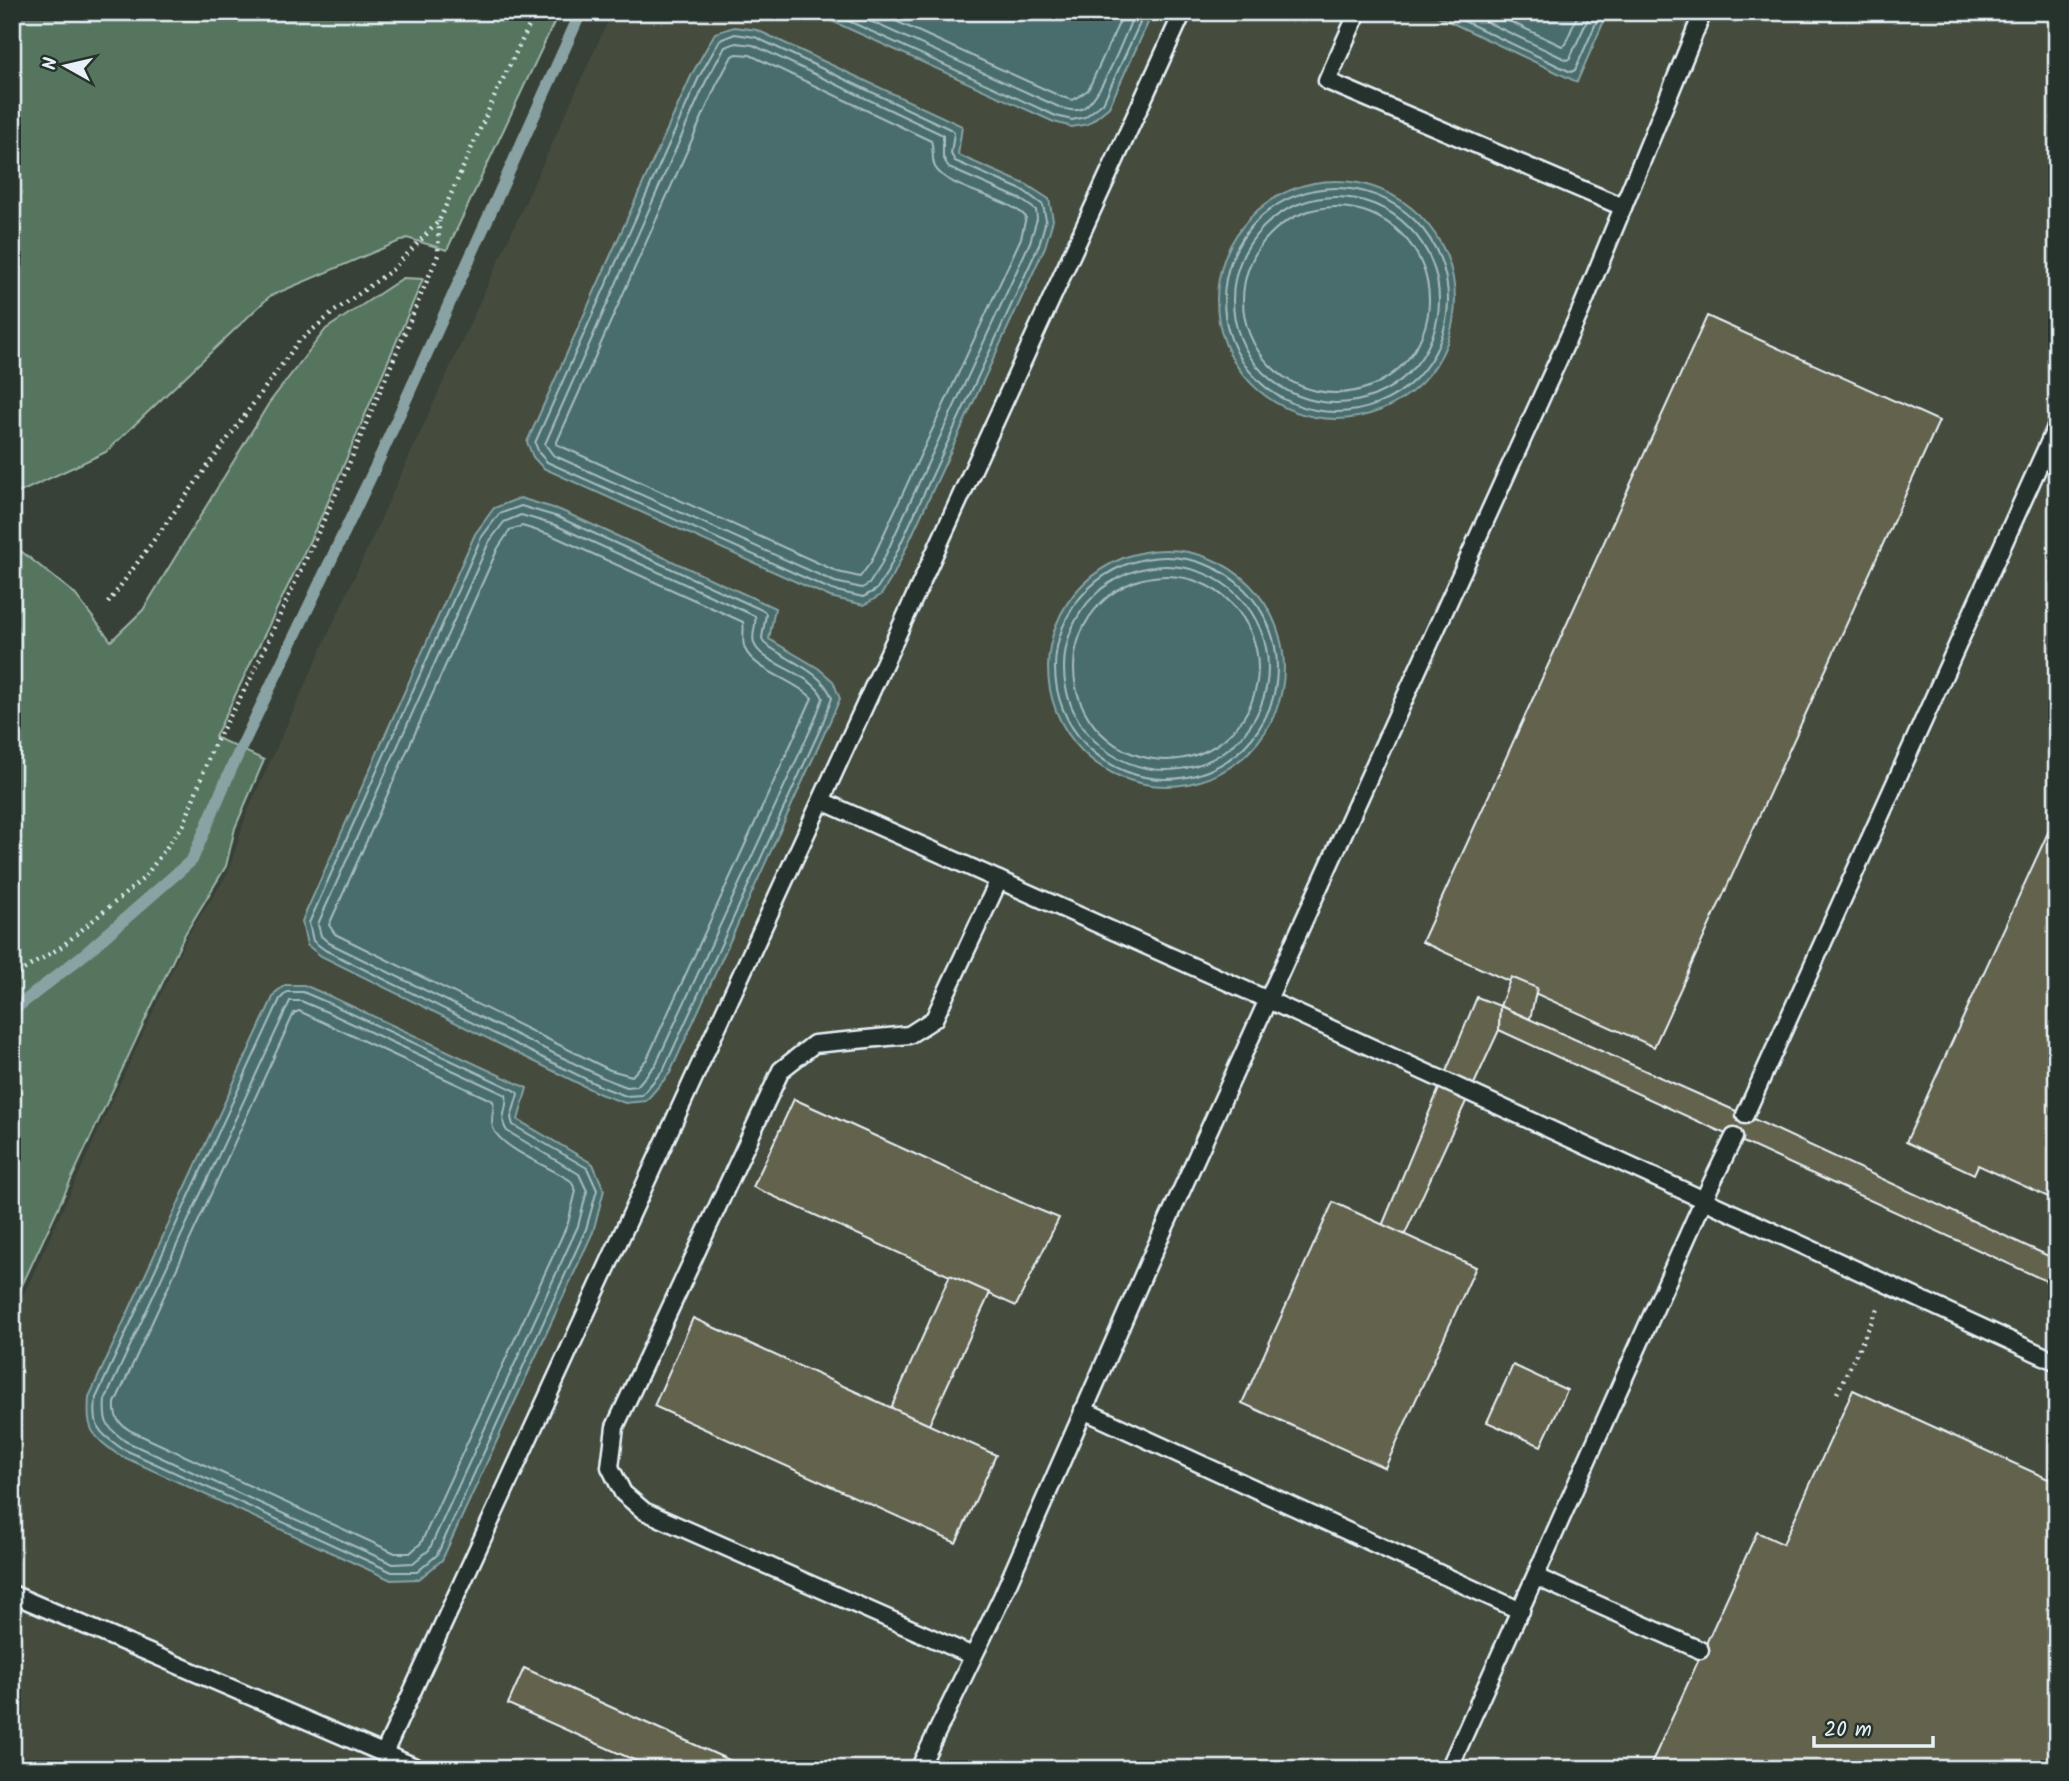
<svg xmlns="http://www.w3.org/2000/svg" width="2069" height="1781" viewBox="0 0 2069 1781" font-family="Kalam,sans-serif">
  <style>
    .built { fill: #454b3e }
    .green { fill: #55755e; stroke: #9eb3ab; stroke-width: 2 }
    .water { fill: #496d6c; stroke: #89a2a4; stroke-width: 2 }
    .lines { fill: none; stroke-linecap: round; stroke-linejoin: round }
    .shore { stroke: #a8bcc0; stroke-width: 2 }
    .stream { stroke: #89a2a4; stroke-width: 12 }
    .building { fill: #63634e; stroke: #e8f1f8; stroke-width: 2 }
    .service-casing { stroke: #e8f1f8; stroke-width: 21 }
    .path { stroke: #e8f1f8; stroke-width: 4.5; stroke-dasharray: 2 5; stroke-linecap: butt }
    .service { stroke: #26332d; stroke-width: 16 }
  </style>
  <rect width="100%" height="100%" fill="#384137"/>
  <filter id="ink" filterUnits="userSpaceOnUse"><feTurbulence type="fractalNoise" baseFrequency=".0143" numOctaves="2"/><feDisplacementMap in="SourceGraphic" scale="14" xChannelSelector="R" yChannelSelector="G"/><feConvolveMatrix kernelMatrix="1 2 1 2 8 2 1 2 1" color-interpolation-filters="sRGB"/></filter>
  <g filter="url(#ink)">
    <!-- built -->
    <polygon class="built" points="612,12 2057,12 2057,1769 12,1769 12,1320 188,935 228,873 248,810"/>
    <!-- green -->
    <g class="green">
      <polygon points="12,12 559,12 447,250 407,238 270,296 106,452 12,496"/>
      <polygon points="403,278 423,279 325,509 215,737 264,760 235,828 226,866 185,934 12,1307 12,544 74,593 111,641 143,610 269,403 326,329"/>
    </g>
    <!-- water -->
    <g class="water">
      <polygon points="812,12 1153,12 1109,107 1088,124 1072,127 1054,122"/>
      <polygon points="1429,12 1608,12 1577,82"/>
      <polygon points="734,27 757,30 962,126 958,155 1027,185 1049,199 1053,220 1045,247 894,574 881,595 864,605 830,597 543,468 533,457 527,442 692,74 715,33"/>
      <circle cx="1336" cy="300" r="119"/>
      <polygon points="520,498 560,510 775,608 769,639 818,668 833,681 840,699 670,1073 646,1101 625,1103 600,1094 321,956 307,945 302,921 475,534 494,508"/>
      <circle cx="1166" cy="668" r="118"/>
      <path d="M285 985H304L334 998 527 1088 518 1120 593 1164 604 1190 593 1232 442 1560 419 1579 391 1580 117 1454C90 1434 87 1430 89 1397L275 993Z"/>
    </g>
    <g class="lines">
      <!-- shore -->
      <g class="shore">
        <polyline points="829,12 1056,116 1072,120 1085,117 1103,103 1145,12"/>
        <path d="M850 12 1059 107C1066 109 1073 112 1081 109 1101 101 1125 34 1135 12"/>
        <polyline points="876,12 1062,97 1073,100 1088,90 1124,12"/>
        <polyline points="1445,12 1571,72 1575,70 1601,12"/>
        <polyline points="1466,12 1567,60 1570,58 1591,12"/>
        <polyline points="1490,12 1562,46 1565,44 1579,12"/>
        <polygon points="735,34 755,37 952,130 954,133 951,154 955,161 1024,191 1043,205 1046,220 1039,245 888,571 876,590 863,597 832,590 547,462 539,453 535,443 699,77 720,40"/>
        <polygon points="736,43 753,45 943,135 943,157 949,168 1020,199 1036,210 1037,219 1030,242 880,567 869,584 862,588 835,582 553,455 545,444 706,81 725,47"/>
        <path d="M737 54 750 55 931 141C934 149 931 158 935 167 948 190 1006 196 1026 217L1021 238 871 562 860 577 838 572 556 444 716 86 732 56Z"/>
        <circle cx="1336" cy="300" r="112"/>
        <circle cx="1336" cy="300" r="103"/>
        <circle cx="1336" cy="300" r="93"/>
        <path d="M521 506 558 517 764 611 766 614 762 638 764 643C787 661 822 670 832 698L822 725 664 1069 642 1095 626 1096 602 1087 325 950 313 941 309 923 481 538 499 514Z"/>
        <path d="M521 515 555 525 755 616C757 625 751 634 754 643 761 665 813 672 823 698L814 722 656 1064 637 1086 627 1087 606 1079 329 943 321 936 318 924 489 542 504 522Z"/>
        <path d="M522 526 551 535 743 622C745 631 741 640 745 649 755 671 795 680 812 698L647 1059 632 1076 610 1070 335 934 329 925 498 548 510 530Z"/>
        <circle cx="1166" cy="668" r="111"/>
        <circle cx="1166" cy="668" r="102"/>
        <circle cx="1166" cy="668" r="92"/>
        <path d="M287 992H303L331 1004 516 1091 518 1094 511 1118 513 1125 587 1168 597 1190 586 1229 437 1555 417 1572H392L121 1448C97 1431 93 1427 96 1398L280 999Z"/>
        <path d="M290 1001H301L327 1012 506 1095C509 1108 498 1118 507 1131L579 1174 587 1191 578 1226 429 1550 413 1563 393 1564 125 1441C107 1427 103 1423 105 1400Z"/>
        <path d="M299 1011 493 1101C495 1110 490 1119 493 1128 500 1148 552 1168 571 1181L576 1191 568 1223 421 1543 410 1553H395L131 1431C118 1423 114 1418 115 1403L294 1013Z"/>
      </g>
      <!-- stream -->
      <polyline class="stream" points="12,1011 86,953 192,860 231,769 375,468 581,12"/>
    </g>
    <!-- building -->
    <g class="building">
      <polygon points="1707,316 1939,421 1654,1047 1422,942"/>
      <polygon points="2057,813 2057,1201 1978,1165 1974,1174 1906,1142"/>
      <polygon points="1511,977 1537,988 1530,1019 1500,1006"/>
      <polygon points="1477,997 1500,1006 1499,1030 1404,1236 1382,1226"/>
      <polygon points="1500,1006 1745,1115 2057,1260 2057,1286 1499,1030"/>
      <polygon points="794,1099 1027,1205 1059,1218 1016,1306 753,1187"/>
      <polygon points="1333,1202 1476,1267 1385,1468 1242,1403"/>
      <polygon points="950,1275 990,1293 929,1425 891,1408"/>
      <polygon points="693,1318 996,1455 956,1543 654,1406"/>
      <polygon points="1513,1365 1567,1390 1541,1446 1487,1422"/>
      <polygon points="1853,1390 2057,1483 2057,1769 1662,1769 1651,1764 1757,1532 1783,1544"/>
      <polygon points="524,1668 749,1769 654,1769 508,1704"/>
    </g>
    <g class="lines">
      <defs>
        <g id="service">
          <polyline points="1358,12 1327,81 1623,207"/>
          <polyline points="822,801 1268,1000 2057,1362"/>
          <polyline points="1745,1115 2057,425"/>
          <polyline points="1083,1410 1521,1611"/>
          <polyline points="1536,1577 1700,1650"/>
          <polyline points="12,1594 420,1769"/>
          <polyline points="973,1656 644,1511 623,1493 610,1467 615,1427 781,1070 814,1044 909,1035 934,1019 999,880"/>
          <polyline points="384,1753 1183,12"/>
          <polyline points="919,1769 1002,1597 1148,1264 1580,312 1703,12"/>
          <polyline points="1449,1769 1704,1199 1734,1137"/>
        </g>
      </defs>
      <!-- service casing -->
      <use href="#service" class="service-casing"/>
      <!-- path -->
      <g class="path">
        <polyline points="108,603 299,341 335,311 392,270 439,221 497,91 536,12"/>
        <polyline points="12,977 61,947 144,878 184,824 212,749 251,678 340,485 438,255 439,221"/>
        <polyline points="1837,1393 1878,1309"/>
      </g>
      <!-- service -->
      <use href="#service" class="service"/>
    </g>
  </g>
  <!-- margin -->
  <rect width="2069" height="1781" fill="none" stroke="#26332d" stroke-width="42"/>
  <rect x="21" y="21" width="2027" height="1739" fill="none" stroke="#e8f1f8" stroke-width="2.5" filter="url(#ink)"/>
  <!-- north arrow -->
  <g transform="translate(66 66) rotate(278)" stroke="#26332d" stroke-width="5" paint-order="stroke">
  <path d="M0-5L12 26L0 18L-12 26Z" fill="#e8f1f8"/>
  <text y="-10" font-size="19" font-weight="bold" text-anchor="middle" fill="#e8f1f8">N</text>
  </g>
  <!-- scale -->
  <path d="M1814 1736v10h119v-10" fill="none" stroke="#e8f1f8" stroke-width="3.5"/>
  <text x="1824" y="1736" font-size="21" fill="#e8f1f8" stroke="#26332d" stroke-width="5" paint-order="stroke">20 m</text>
</svg>
